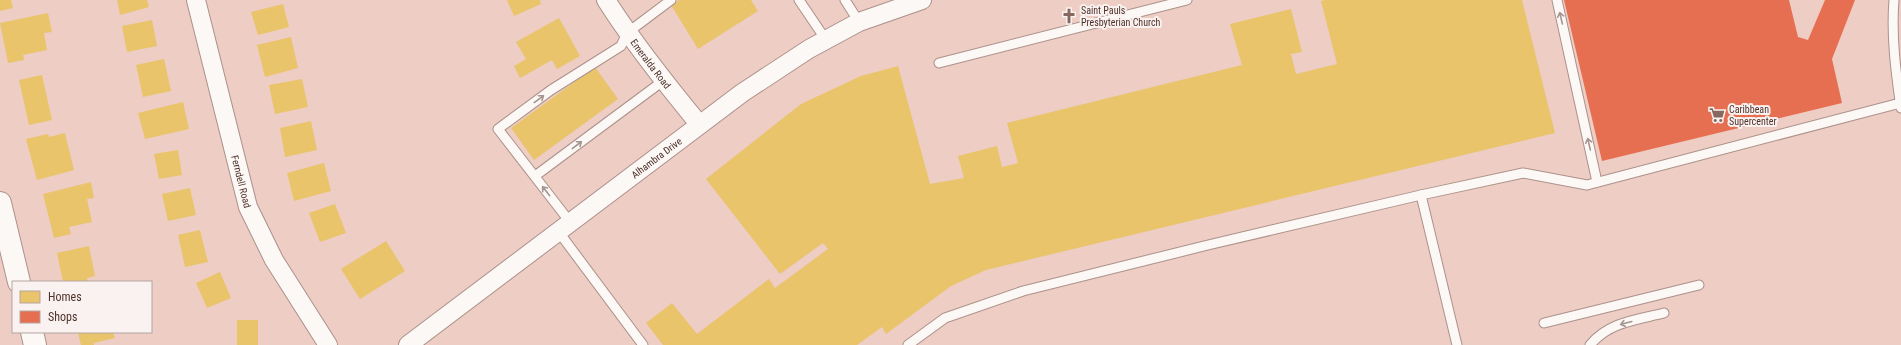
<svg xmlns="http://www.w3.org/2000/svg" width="1901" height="345" viewBox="0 0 1901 345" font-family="'Roboto Condensed',sans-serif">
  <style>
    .homes { fill: #e9c46a }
    .shops { fill: #e76f51 }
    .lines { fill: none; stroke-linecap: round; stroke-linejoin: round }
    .service-casing { stroke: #ac918a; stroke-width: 11 }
    .minor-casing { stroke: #ac918a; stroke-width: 20 }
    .tertiary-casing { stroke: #ac918a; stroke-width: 24 }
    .service { stroke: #fcf8f6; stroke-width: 9 }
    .minor { stroke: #fcf8f6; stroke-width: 18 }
    .tertiary { stroke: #fcf8f6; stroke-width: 22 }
    .oneway { stroke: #a59490 }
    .labels { text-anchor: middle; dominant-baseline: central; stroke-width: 4; stroke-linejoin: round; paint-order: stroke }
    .poi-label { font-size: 10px; fill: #4e312a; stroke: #faf2f0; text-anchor: start }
    .street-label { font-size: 10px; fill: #4e312a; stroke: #faf2f0 }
  </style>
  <rect width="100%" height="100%" fill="#edcdc4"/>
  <!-- homes -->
  <g class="homes">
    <polygon points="0,0 11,0 13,8 0,11"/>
    <polygon points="117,0 147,0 149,7 120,15"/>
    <polygon points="507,0 540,0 541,4 514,16"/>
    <polygon points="679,0 751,0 758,11 698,49 671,5"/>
    <polygon points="1325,0 1522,0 1555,133 986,270 951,286 886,334 882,327 857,345 663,345 646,323 672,303 697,334 769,279 775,288 828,249 823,243 780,274 706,179 801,104 861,76 898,66 930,184 964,178 958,156 997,146 1002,167 1018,163 1007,123 1242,65 1230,24 1291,9 1302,52 1291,54 1296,74 1337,64 1321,1"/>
    <polygon points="283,4 289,27 258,35 251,12"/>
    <polygon points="48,13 52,32 44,33 47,50 23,55 24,60 8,63 0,23"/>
    <polygon points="559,18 580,56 557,69 552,60 520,78 514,66 526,59 516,42"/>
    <polygon points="152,20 157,46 127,52 122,26"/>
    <polygon points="291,37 298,68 265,77 257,45"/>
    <polygon points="164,59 171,91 143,97 136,65"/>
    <polygon points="595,67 618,99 534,160 511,128"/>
    <polygon points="42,75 52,120 29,125 19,80"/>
    <polygon points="302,79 308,107 275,114 269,85"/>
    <polygon points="183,102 189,129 145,139 138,113"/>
    <polygon points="311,121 317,150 285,157 280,128"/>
    <polygon points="65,133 74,170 37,180 26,139 48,134 49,137"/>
    <polygon points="178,150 182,175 159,179 154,154"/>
    <polygon points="324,163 331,191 294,201 287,173"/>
    <polygon points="91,182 94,198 87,199 92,222 69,227 71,234 54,238 43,194"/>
    <polygon points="190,188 196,215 168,221 162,194"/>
    <polygon points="335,204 346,233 320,242 309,213"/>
    <polygon points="200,230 208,262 185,267 178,235"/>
    <polygon points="386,241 405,271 360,299 341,269"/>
    <polygon points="89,246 95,276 87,278 88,282 63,282 57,253"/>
    <polygon points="220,272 231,298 207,308 196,283"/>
    <rect x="237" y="320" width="21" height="25"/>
    <polygon points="78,332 113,332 115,338 94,343 94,345 81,345"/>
  </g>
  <!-- shops -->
  <polygon class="shops" points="1564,0 1789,0 1798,37 1808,40 1825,0 1855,0 1832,59 1842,103 1602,161"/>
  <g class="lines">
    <defs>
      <g id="service">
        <polyline points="799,0 826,40"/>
        <polyline points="845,0 859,22"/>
        <polyline points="1557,0 1597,182"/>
        <path d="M1894 0C1891 36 1896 73 1901 108"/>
        <polyline points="939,63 1187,0"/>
        <polyline points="535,176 663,81"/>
        <polyline points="1421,195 1457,345"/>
        <polyline points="570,222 498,129 551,90 621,46 627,33 671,0"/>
        <polyline points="558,231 643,345"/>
        <polyline points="1544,323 1699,285"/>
        <polyline points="908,345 945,318 1023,291 1208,245 1421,195 1523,173 1587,185 1900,103"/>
        <path d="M1590 345C1609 322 1636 320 1664 313"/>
      </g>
      <g id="minor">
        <path id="s1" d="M196 0 248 207 274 260 328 345"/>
        <path id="s2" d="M606 0C634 44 666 84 699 124"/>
        <path id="s3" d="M408 345 742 93 809 49 859 22 922 0"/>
      </g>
      <g id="tertiary">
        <polyline points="0,203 19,282"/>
        <polyline points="32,332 35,345"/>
      </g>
    </defs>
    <!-- service casing -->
    <use href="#service" class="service-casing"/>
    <!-- minor casing -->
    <use href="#minor" class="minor-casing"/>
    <!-- tertiary casing -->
    <use href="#tertiary" class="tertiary-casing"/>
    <!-- service -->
    <use href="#service" class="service"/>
    <!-- minor -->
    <use href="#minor" class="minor"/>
    <!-- tertiary -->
    <use href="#tertiary" class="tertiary"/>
  </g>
  <!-- one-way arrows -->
  <defs><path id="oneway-shaft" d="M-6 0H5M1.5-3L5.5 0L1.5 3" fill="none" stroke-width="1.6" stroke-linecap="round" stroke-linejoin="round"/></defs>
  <g class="oneway">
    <use href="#oneway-shaft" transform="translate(1561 18) rotate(-103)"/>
    <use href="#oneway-shaft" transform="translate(539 99) rotate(-36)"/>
    <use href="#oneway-shaft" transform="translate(1589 144) rotate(-103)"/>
    <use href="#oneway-shaft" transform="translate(577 145) rotate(-37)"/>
    <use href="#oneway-shaft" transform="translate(546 191) rotate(-128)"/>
    <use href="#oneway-shaft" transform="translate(1626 323) rotate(165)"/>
  </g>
  <!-- icons -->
  <defs>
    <symbol id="church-bare" viewBox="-9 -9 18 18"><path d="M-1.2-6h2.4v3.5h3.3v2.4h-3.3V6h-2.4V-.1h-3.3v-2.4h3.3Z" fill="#866860" stroke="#faf2f0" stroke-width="2.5" paint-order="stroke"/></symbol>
    <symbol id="supermarket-bare" viewBox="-9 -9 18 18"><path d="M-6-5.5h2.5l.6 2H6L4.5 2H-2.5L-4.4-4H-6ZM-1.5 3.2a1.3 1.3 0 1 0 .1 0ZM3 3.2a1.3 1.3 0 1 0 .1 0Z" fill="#866860" stroke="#faf2f0" stroke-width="2.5" paint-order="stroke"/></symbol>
  </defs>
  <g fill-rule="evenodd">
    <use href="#church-bare" x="1058" y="5" width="22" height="22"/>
    <use href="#supermarket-bare" x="1706" y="104" width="22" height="22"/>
  </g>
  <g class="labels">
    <!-- poi labels -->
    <g class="poi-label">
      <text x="1081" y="10">Saint Pauls<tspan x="1081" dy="12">Presbyterian Church</tspan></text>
      <text x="1729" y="109">Caribbean<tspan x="1729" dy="12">Supercenter</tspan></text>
    </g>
    <!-- street labels -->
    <g class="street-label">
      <text stroke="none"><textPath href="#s2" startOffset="78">Emeralda Road</textPath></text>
      <text stroke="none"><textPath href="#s3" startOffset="311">Alhambra Drive</textPath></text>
      <text stroke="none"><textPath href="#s1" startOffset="187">Ferndell Road</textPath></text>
    </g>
  </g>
  <!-- legend -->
  <rect x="12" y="281" width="140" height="52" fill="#faf2f0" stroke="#b5a5a1"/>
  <rect x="20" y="291" width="20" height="12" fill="#e9c46a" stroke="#b5a5a1"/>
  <text x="48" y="301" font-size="12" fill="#4e312a">Homes</text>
  <rect x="20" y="311" width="20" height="12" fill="#e76f51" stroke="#b5a5a1"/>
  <text x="48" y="321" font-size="12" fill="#4e312a">Shops</text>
</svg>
